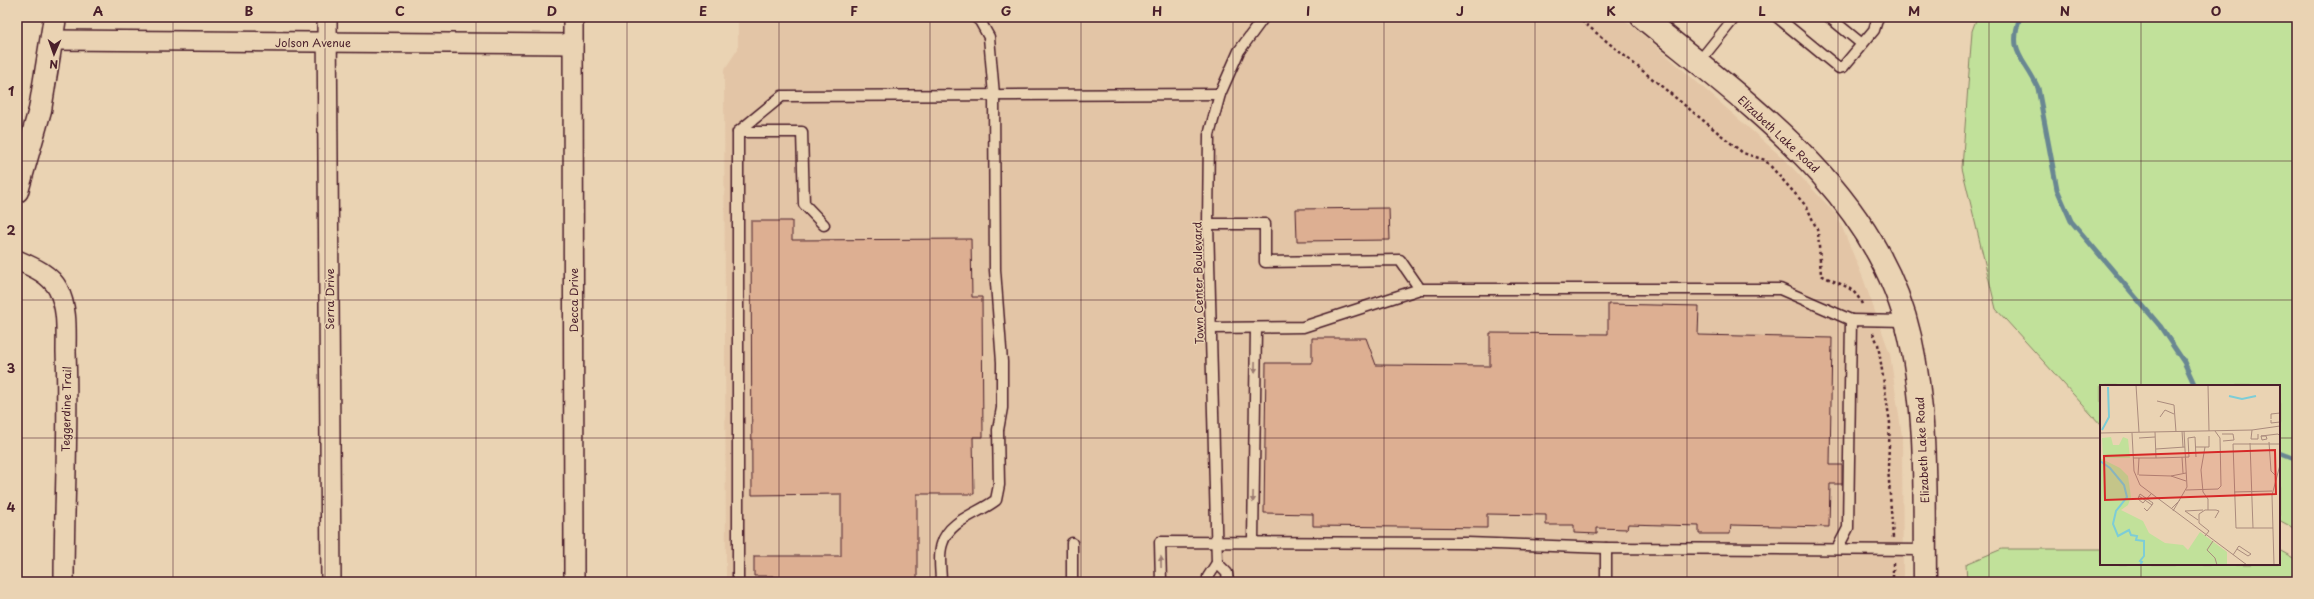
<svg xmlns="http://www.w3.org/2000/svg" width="2314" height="599" viewBox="0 0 2314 599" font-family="'Playpen Sans',sans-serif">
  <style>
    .built { fill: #e3c5a6 }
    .green { fill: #c1e19a; stroke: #868062 }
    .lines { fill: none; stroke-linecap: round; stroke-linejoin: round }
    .stream { stroke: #698792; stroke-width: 5 }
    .building { fill: #ddaf92; stroke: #4a1f2b }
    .service-casing { stroke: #4a1f2b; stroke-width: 13 }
    .minor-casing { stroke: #4a1f2b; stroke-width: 22 }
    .tertiary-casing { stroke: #4a1f2b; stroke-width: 25 }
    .path { stroke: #4a1f2b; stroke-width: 2.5; stroke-dasharray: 3 3; stroke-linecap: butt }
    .service { stroke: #ead3b3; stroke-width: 10 }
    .minor { stroke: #ead3b3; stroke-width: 19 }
    .tertiary { stroke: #ead3b3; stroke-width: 22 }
    .oneway { fill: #9a796f }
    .grid { fill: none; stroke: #4a1f2b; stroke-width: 1; stroke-opacity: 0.55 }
    .labels { text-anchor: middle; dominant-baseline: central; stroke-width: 3; stroke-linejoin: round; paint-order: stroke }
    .street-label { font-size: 11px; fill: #4a1f2b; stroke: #ead3b3 }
    .inset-river { fill: none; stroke: #7dcdd7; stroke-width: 2 }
    .inset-road { fill: none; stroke: #aa8b7d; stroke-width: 1 }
    .view { fill: #d62828; fill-opacity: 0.15; stroke: #d62828; stroke-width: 2 }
    .inset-edge { fill: none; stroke: #4a1f2b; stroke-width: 2 }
    .neatline { fill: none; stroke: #4a1f2b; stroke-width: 1.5 }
    .grid-label { font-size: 13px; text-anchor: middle; font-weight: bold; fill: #4a1f2b }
  </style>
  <rect width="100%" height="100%" fill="#ead3b3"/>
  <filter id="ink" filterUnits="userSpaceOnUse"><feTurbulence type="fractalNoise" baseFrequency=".025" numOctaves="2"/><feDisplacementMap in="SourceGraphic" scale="8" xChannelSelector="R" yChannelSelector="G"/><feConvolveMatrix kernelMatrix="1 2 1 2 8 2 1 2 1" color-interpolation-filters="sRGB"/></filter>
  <g filter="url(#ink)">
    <!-- built -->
    <polygon class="built" points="738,17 1621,17 1656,46 1786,161 1837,215 1863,278 1890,354 1902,436 1903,582 726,582 724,70 738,49"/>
    <!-- green -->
    <g class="green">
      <polygon points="1977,17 2297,17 2297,530 2279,520 2279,386 2101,386 2101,425 1996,309 1962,168 1972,31"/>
      <polygon points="2002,549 2101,549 2101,564 2279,564 2279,550 2297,560 2297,582 1967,582 1966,564"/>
    </g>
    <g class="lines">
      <!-- stream -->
      <g class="stream">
        <path d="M2020 17C2007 54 2025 58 2038 88L2057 189 2071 221 2160 326 2184 362 2195 386"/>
        <polyline points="2279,453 2297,460"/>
      </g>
    </g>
    <!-- building -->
    <g class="building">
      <polygon points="1389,208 1390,240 1297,241 1296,209"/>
      <polygon points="751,221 792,221 792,240 971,239 972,297 982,297 983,437 973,437 974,494 917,494 917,582 774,582 774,576 754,576 754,556 841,556 841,494 752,495"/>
      <polygon points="1608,304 1699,306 1698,335 1832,338 1830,465 1842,465 1842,484 1830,484 1829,527 1731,525 1730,534 1699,534 1699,526 1628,524 1627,529 1597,528 1597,534 1574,533 1574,525 1546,525 1546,515 1487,514 1487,528 1313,526 1313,514 1264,513 1266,363 1312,363 1312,338 1366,338 1376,365 1490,366 1490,333 1608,334"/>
    </g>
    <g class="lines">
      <defs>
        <g id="service">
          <polyline points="1777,17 1839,68 1843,67 1874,30 1878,17"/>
          <polyline points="1829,17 1862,44"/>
          <polyline points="1698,63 1735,17"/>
          <polyline points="738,132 802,132 804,204 824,225"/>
          <polyline points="1208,224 1265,224 1265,262 1400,260 1420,289"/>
          <polyline points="1211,328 1303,327 1420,289 1780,289 1851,320"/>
          <polyline points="1253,541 1256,328"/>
          <polyline points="1837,549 1848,528 1851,320 1906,321"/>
          <polyline points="1217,563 1227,573 1228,582"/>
          <polyline points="738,582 738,132 782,96 1220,94"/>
          <path d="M941 582C941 571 938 555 942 544 949 520 978 514 996 500L999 485 998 430 1002 408V362L995 270 994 95 989 37 980 21 975 17"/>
          <polyline points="1072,582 1072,543"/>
          <polyline points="1161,582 1160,542 1467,543 1606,548"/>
          <polyline points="1208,582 1208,577 1217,563 1208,224 1209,135 1220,94 1239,51 1264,17"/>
          <polyline points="1606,582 1606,548 1925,550"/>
        </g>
        <g id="minor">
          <polyline points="327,17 331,582"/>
          <polyline points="573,17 574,582"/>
          <polyline points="52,40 573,44"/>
          <path d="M17 260C33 267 50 274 58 289 68 308 66 331 66 352 69 428 64 505 64 582"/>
        </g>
        <g id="tertiary">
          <path d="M1642 17C1749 105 1878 193 1910 337 1928 417 1924 500 1925 582"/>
          <polyline points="17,191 40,110 55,17"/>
        </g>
      </defs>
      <!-- service casing -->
      <use href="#service" class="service-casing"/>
      <!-- minor casing -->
      <use href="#minor" class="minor-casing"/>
      <!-- tertiary casing -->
      <use href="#tertiary" class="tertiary-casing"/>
      <!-- path -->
      <g class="path">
        <path d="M1577 17 1743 153 1765 160 1807 207 1818 232 1821 275C1841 286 1855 285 1863 307"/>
        <polyline points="1873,333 1878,344 1890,423 1888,467 1893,538"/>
        <polyline points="1893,563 1893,582"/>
      </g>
      <!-- service -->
      <use href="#service" class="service"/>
      <!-- minor -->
      <use href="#minor" class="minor"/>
      <!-- tertiary -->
      <use href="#tertiary" class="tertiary"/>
    </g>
    <!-- one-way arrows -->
    <defs><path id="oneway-solid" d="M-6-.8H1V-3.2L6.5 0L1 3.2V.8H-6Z"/></defs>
    <g class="oneway">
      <use href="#oneway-solid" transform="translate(1255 367) rotate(91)"/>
      <use href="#oneway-solid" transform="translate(1253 497) rotate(91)"/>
      <use href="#oneway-solid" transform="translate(1161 562) rotate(-91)"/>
    </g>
  </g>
  <!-- grid -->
  <path class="grid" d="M173 17V582M325 17V582M476 17V582M627 17V582M779 17V582M930 17V582M1081 17V582M1233 17V582M1384 17V582M1535 17V582M1687 17V582M1838 17V582M1989 17V582M2141 17V386M17 161H2297M17 300H2297M17 438H2101M2279 438H2297M2141 564V582"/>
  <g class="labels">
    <!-- street labels -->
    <g class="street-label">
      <text x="313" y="42">Jolson Avenue</text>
      <text transform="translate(1779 134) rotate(43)">Elizabeth Lake Road</text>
      <text transform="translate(1198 283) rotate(-91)">Town Center Boulevard</text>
      <text transform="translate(329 299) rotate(-90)">Serra Drive</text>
      <text transform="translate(573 300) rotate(-90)">Decca Drive</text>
      <text transform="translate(66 409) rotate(-89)">Teggerdine Trail</text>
      <text transform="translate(1922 450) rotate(-93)">Elizabeth Lake Road</text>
    </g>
  </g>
  <!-- overview -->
  <g transform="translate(2100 385)">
    <rect width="180" height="180" fill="#ead3b3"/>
    <path d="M11 52 13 60H19L23 52 28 54 30 73H3L2 53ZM0 73 20 83 28 91 31 112 28 120 21 125 43 136 49 148 65 158 83 160 88 165 100 147 127 167V180H0Z" fill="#c1e19a"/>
    <path class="inset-river" d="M129 11 142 14 156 11M2 45 9 32 8 2M0 76 10 83 24 100 27 112 16 126 13 139 18 151 29 145 31 150 37 151 36 155 44 156V171L40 176 42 177 40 180"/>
    <path class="inset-road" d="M36 0 39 47M108 0 109 46M57 16 74 20 76 47M60 32 65 25 74 29M171 34V29L180 28M171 35V38L180 37M152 45 151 54H158V49M82 46 83 62M0 48 152 45 180 41M32 48 34 86 40 100 147 180M122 49H133L134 55 123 56M161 51 178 49 180 51M161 51H166L167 54 162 55ZM39 53 55 52M169 57 171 86 176 91M150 58 153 143M133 59 136 143H173M133 59H180M95 62H109V51M105 62 101 85 103 107 108 114V125M56 64 85 62M82 72 83 88M33 73H56L55 47M56 73 89 72 88 53 95 52 96 72M38 90 39 73M39 90 71 91 86 88M71 91 86 96M86 105 118 104 121 101 120 53 115 46M134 107 172 106M40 109 53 118 52 120 39 111ZM39 111 38 114 43 118 51 109M44 123 47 126 52 120M71 124 80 115M73 126 87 102 84 46M98 135 85 126 103 125M105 151 109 146 99 138V129L105 125H116L119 126 115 133M113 156 107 165 115 173 117 180M133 170 137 164 138 162 139 161 151 169 148 171 137 164M174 180 172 110 180 80"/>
    <path class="view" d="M175 65 176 109 5 115 4 71Z"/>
    <rect width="180" height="180" class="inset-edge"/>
  </g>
  <!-- margin -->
  <rect width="2314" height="599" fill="none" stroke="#ead3b3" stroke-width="44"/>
  <!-- north arrow -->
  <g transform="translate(54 54) rotate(182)" stroke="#ead3b3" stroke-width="3" paint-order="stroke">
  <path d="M0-3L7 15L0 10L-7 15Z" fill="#4a1f2b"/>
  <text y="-6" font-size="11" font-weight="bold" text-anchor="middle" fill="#4a1f2b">N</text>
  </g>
  <rect x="22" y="22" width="2270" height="555" class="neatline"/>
  <g class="grid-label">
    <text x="98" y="16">A</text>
    <text x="249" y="16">B</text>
    <text x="400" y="16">C</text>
    <text x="552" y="16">D</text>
    <text x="703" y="16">E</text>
    <text x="854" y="16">F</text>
    <text x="1006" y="16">G</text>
    <text x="1157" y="16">H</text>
    <text x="1308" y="16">I</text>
    <text x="1460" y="16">J</text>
    <text x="1611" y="16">K</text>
    <text x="1762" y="16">L</text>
    <text x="1914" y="16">M</text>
    <text x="2065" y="16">N</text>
    <text x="2216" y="16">O</text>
    <text x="11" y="96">1</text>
    <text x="11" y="235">2</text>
    <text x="11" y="373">3</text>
    <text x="11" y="512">4</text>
  </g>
</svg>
